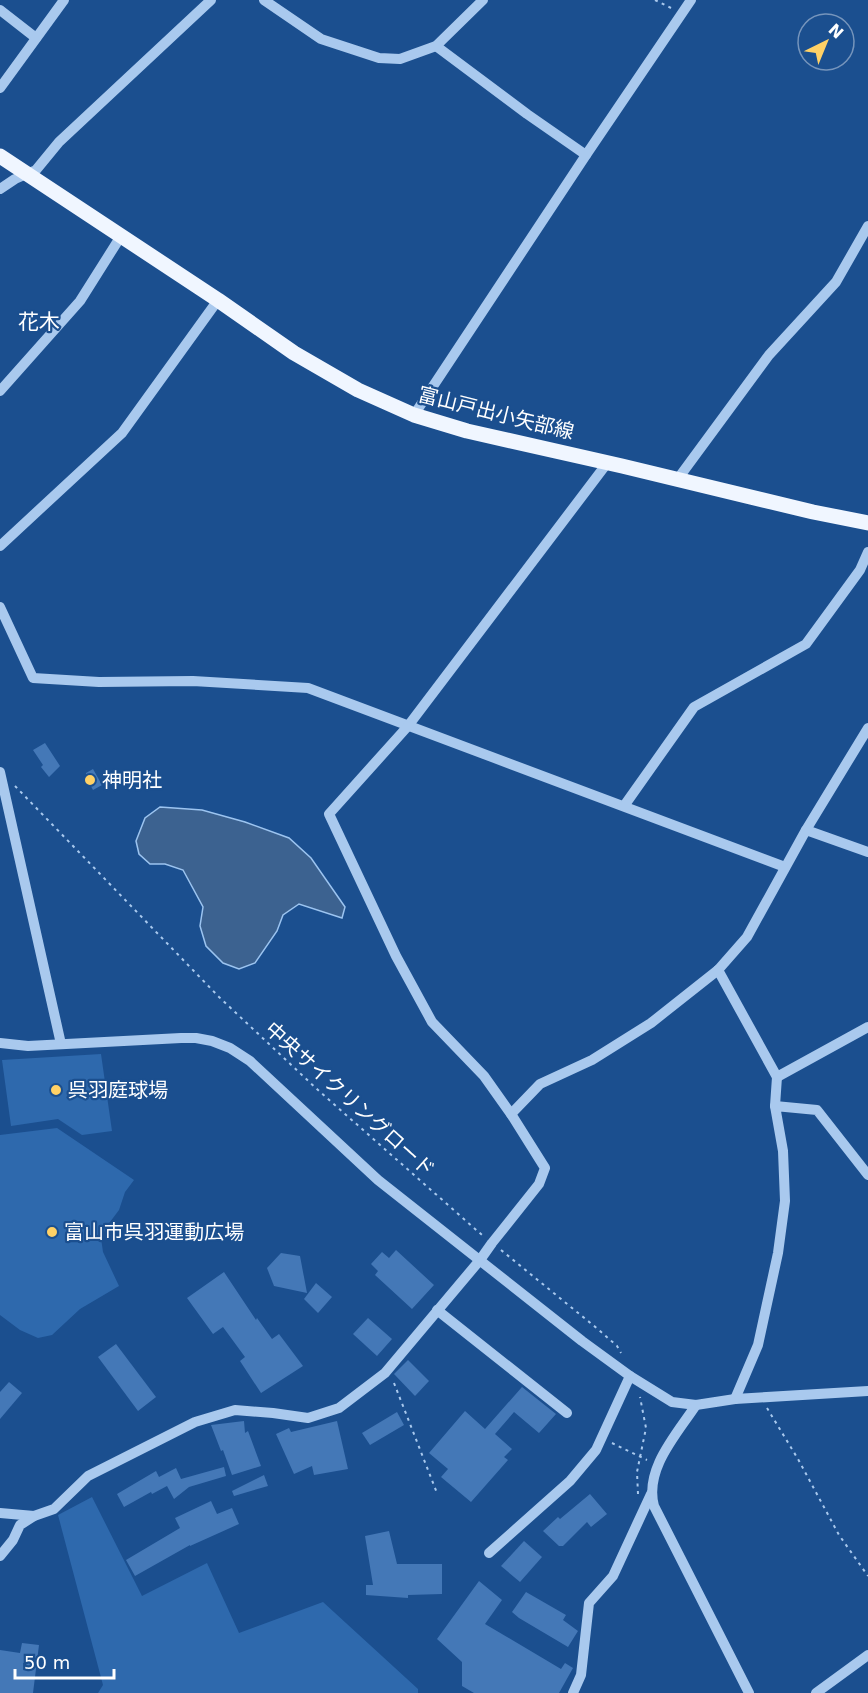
<svg xmlns="http://www.w3.org/2000/svg" width="868" height="1693" viewBox="0 0 868 1693" font-family="'DejaVu Sans','Noto Sans JP',sans-serif">
  <style>
    .green { fill: #2e69ad }
    .water { fill: #3c6290; stroke: #9cc4f0; stroke-width: 1.5 }
    .building { fill: #4478b7 }
    .lines { fill: none; stroke-linecap: round; stroke-linejoin: round }
    .path { stroke: #a9c9ee; stroke-width: 2; stroke-dasharray: 3 4.5; stroke-linecap: butt }
    .minor { stroke: #a9c9ee; stroke-width: 10 }
    .major { stroke: #f0f6ff; stroke-width: 15 }
    .poi-dot { fill: #ffd166; stroke: #1b4f8f; stroke-width: 2 }
    .labels { text-anchor: middle; dominant-baseline: central; stroke-width: 4.5; stroke-linejoin: round; paint-order: stroke }
    .street-label { font-size: 20px; fill: #fff; stroke: #1b4f8f }
    .poi-label { font-size: 20px; fill: #fff; stroke: #1b4f8f; text-anchor: start }
    .neighbourhood-label { font-size: 21px; fill: #fff; stroke: #1b4f8f }
  </style>
  <rect width="100%" height="100%" fill="#1b4f8f"/>
  <!-- green -->
  <g class="green">
    <polygon points="101,1054 112,1131 82,1135 58,1119 11,1126 2,1060"/>
    <polygon points="57,1128 134,1180 125,1192 119,1210 107,1226 101,1238 103,1252 119,1286 80,1309 52,1335 38,1338 20,1330 0,1315 0,1135"/>
    <polygon points="92,1497 142,1596 207,1563 239,1633 323,1602 418,1689 418,1693 98,1693 103,1685 58,1515"/>
  </g>
  <!-- water -->
  <polygon class="water" points="160,807 202,810 245,822 289,838 311,858 345,907 342,918 299,904 283,915 277,931 255,963 239,969 223,963 206,946 200,926 203,907 183,870 165,864 150,864 139,854 136,841 145,818"/>
  <!-- building -->
  <g class="building">
    <polygon points="45,743 60,766 49,777 41,767 43,765 33,750"/>
    <polygon points="93,769 102,785 93,790 86,777 86,773"/>
    <polygon points="396,1250 434,1285 412,1309 375,1275 378,1271 371,1264 382,1252 389,1258"/>
    <polygon points="281,1253 300,1256 307,1293 274,1286 267,1268"/>
    <polygon points="224,1272 256,1320 257,1318 272,1339 279,1334 303,1366 261,1393 240,1361 245,1357 223,1327 213,1334 187,1298"/>
    <polygon points="316,1283 332,1297 318,1313 304,1299"/>
    <polygon points="368,1318 392,1339 377,1356 353,1334"/>
    <polygon points="116,1344 156,1397 138,1411 98,1357"/>
    <polygon points="408,1360 429,1381 415,1396 394,1374"/>
    <polygon points="9,1382 22,1393 0,1419 0,1392"/>
    <polygon points="522,1387 556,1414 539,1433 514,1412 495,1434 512,1449 504,1457 508,1460 471,1502 441,1477 448,1469 429,1453 465,1411 485,1429"/>
    <polygon points="397,1412 404,1425 370,1445 362,1433"/>
    <polygon points="244,1421 245,1433 248,1431 261,1466 232,1475 223,1450 221,1451 211,1425"/>
    <polygon points="337,1421 348,1469 314,1475 312,1466 294,1474 276,1434 289,1428 291,1432"/>
    <polygon points="224,1467 226,1476 189,1487 174,1499 167,1486 152,1494 151,1492 124,1507 117,1494 156,1471 159,1477 176,1468 181,1479"/>
    <polygon points="264,1475 268,1486 234,1496 232,1491"/>
    <polygon points="590,1494 607,1514 591,1527 587,1522 563,1546 559,1546 543,1531 558,1517 560,1519"/>
    <polygon points="211,1501 217,1514 232,1508 239,1524 190,1546 190,1545 135,1576 126,1560 180,1528 175,1518"/>
    <polygon points="389,1531 397,1564 442,1564 442,1594 408,1595 408,1598 366,1595 366,1585 373,1585 365,1536"/>
    <polygon points="524,1541 542,1557 520,1582 501,1566"/>
    <polygon points="479,1581 502,1600 485,1624 561,1669 565,1663 573,1668 559,1693 474,1693 462,1686 462,1662 437,1639"/>
    <polygon points="526,1592 566,1615 563,1620 578,1631 568,1647 519,1618 512,1612"/>
    <polygon points="22,1643 39,1645 33,1693 0,1693 0,1650 20,1653"/>
  </g>
  <g class="lines">
    <!-- path -->
    <g class="path">
      <polyline points="655,0 671,8"/>
      <polyline points="15,786 219,997 319,1091 482,1235"/>
      <polyline points="501,1250 599,1330 617,1346 621,1353"/>
      <polyline points="394,1383 437,1493"/>
      <polyline points="767,1408 798,1459 839,1535 868,1576"/>
      <polyline points="612,1443 647,1460"/>
      <polyline points="638,1494 637,1472 646,1428 640,1397"/>
    </g>
    <!-- minor -->
    <g class="minor">
      <polyline points="264,0 321,39 379,58 400,59 436,46 483,0"/>
      <polyline points="0,10 36,38"/>
      <polyline points="436,46 527,114 586,155"/>
      <polyline points="0,88 64,0"/>
      <polyline points="0,189 15,179 36,170 59,142 211,0"/>
      <polyline points="0,391 80,301 121,236"/>
      <polyline points="414,415 586,155 691,0"/>
      <polyline points="677,480 769,355 836,282 868,226"/>
      <polyline points="0,546 122,433 218,300"/>
      <polyline points="0,607 33,678 99,682 193,681 308,688 785,867"/>
      <polyline points="0,772 61,1044"/>
      <polyline points="624,806 694,707 806,644 860,570 868,552"/>
      <polyline points="806,830 868,852"/>
      <polyline points="718,970 777,1077 775,1106"/>
      <polyline points="0,1043 28,1046 181,1038 196,1038 212,1041 230,1048 250,1061 378,1180 582,1341 630,1376 672,1402 696,1405 735,1399 868,1391"/>
      <polyline points="777,1077 868,1027"/>
      <polyline points="511,1114 540,1084 592,1060 651,1023 718,970 747,937 806,830 868,728"/>
      <polyline points="437,1310 567,1413"/>
      <polyline points="735,1399 758,1345 778,1253 785,1201 783,1151 775,1106 817,1110 868,1175"/>
      <path d="M696 1405C677 1434 644 1469 654 1506L749 1693"/>
      <polyline points="0,1513 34,1516"/>
      <polyline points="489,1553 570,1481 596,1450 630,1376"/>
      <polyline points="0,1556 13,1540 20,1525 34,1516 54,1509 88,1476 195,1422 235,1410 273,1413 308,1418 339,1408 385,1373 480,1260 492,1243 539,1184 545,1168 511,1114 484,1076 432,1022 396,956 329,814 408,726 608,462"/>
      <polyline points="573,1693 581,1675 589,1603 613,1576 651,1494"/>
      <polyline points="816,1693 868,1655"/>
    </g>
    <!-- major -->
    <polyline class="major" points="0,156 218,300 294,353 358,390 414,415 467,431 622,466 813,512 868,523"/>
  </g>
  <!-- markers -->
  <g class="poi-dot">
    <circle cx="90" cy="780" r="6"/>
    <circle cx="56" cy="1090" r="6"/>
    <circle cx="52" cy="1232" r="6"/>
  </g>
  <g class="labels">
    <!-- street labels -->
    <g class="street-label">
      <text transform="translate(496 413) rotate(14)">富山戸出小矢部線</text>
      <text transform="translate(350 1099) rotate(42)">中央サイクリングロード</text>
    </g>
    <!-- poi labels -->
    <g class="poi-label">
      <text x="102" y="780">神明社</text>
      <text x="68" y="1090">呉羽庭球場</text>
      <text x="64" y="1232">富山市呉羽運動広場</text>
    </g>
    <!-- neighbourhood labels -->
    <g class="neighbourhood-label">
      <text x="39" y="322">花木</text>
    </g>
  </g>
  <!-- north arrow -->
  <g transform="translate(826 42) rotate(43)"><circle r="28" fill="#1b4f8f" stroke="#7695bc" stroke-width="1.5"/>
  <path d="M0-4.5L10 22L0 15L-10 22Z" fill="#ffd166"/>
  <text y="-9" font-size="16" font-weight="bold" text-anchor="middle" fill="#ffffff">N</text>
  </g>
  <!-- scale -->
  <path d="M15 1669v9h99v-9" fill="none" stroke="#ffffff" stroke-width="3"/>
  <text x="24" y="1669" font-size="18" fill="#ffffff" stroke="#1b4f8f" stroke-width="4.5" paint-order="stroke">50 m</text>
</svg>
